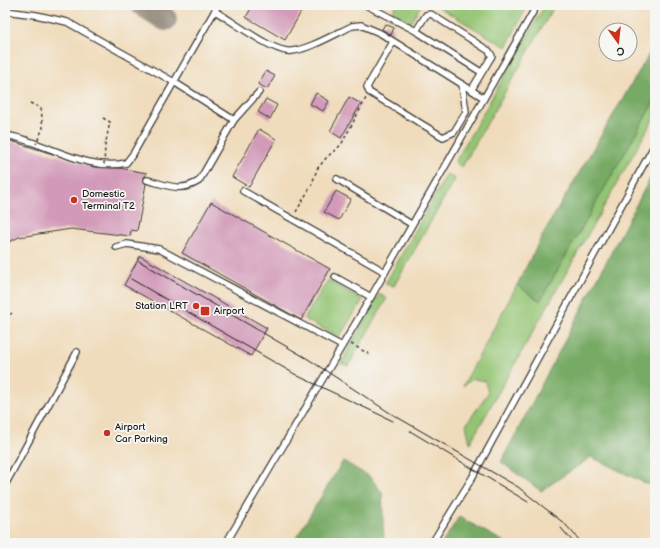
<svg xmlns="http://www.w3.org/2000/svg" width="660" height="548" viewBox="0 0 660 548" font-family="'Balsamiq Sans',sans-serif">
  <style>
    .green { fill: #94c473; stroke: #587048 }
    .forest { fill: #77aa65; stroke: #4a6340 }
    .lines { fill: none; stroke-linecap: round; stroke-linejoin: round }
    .taxiway { stroke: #867c6c; stroke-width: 24 }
    .building { fill: #d299b8 }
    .lane-casing { stroke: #3c3934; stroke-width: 8 }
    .path { stroke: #3c3934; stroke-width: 1.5; stroke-dasharray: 3 3; stroke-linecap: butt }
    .lane { stroke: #fff; stroke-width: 5.5 }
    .tram { stroke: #1c1c1c; stroke-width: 1 }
    .path-bridge { stroke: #3c3934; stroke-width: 1.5; stroke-dasharray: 3 3; stroke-linecap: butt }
    .poi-dot { fill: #c8321e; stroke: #f6f6f2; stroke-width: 1.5 }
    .labels { text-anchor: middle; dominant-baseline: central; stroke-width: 3.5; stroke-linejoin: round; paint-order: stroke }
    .poi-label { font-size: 10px; fill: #1c1c1c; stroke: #f6f6f2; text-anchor: start }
  </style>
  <rect width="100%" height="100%" fill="#f6f6f2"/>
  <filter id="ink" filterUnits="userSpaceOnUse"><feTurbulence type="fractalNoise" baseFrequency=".025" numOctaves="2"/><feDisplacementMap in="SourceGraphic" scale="8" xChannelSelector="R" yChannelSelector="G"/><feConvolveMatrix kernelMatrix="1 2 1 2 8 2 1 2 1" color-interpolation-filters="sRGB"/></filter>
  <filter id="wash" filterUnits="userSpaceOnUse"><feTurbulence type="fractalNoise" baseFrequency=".012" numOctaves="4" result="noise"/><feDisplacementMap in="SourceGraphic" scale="16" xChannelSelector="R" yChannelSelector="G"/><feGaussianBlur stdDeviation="0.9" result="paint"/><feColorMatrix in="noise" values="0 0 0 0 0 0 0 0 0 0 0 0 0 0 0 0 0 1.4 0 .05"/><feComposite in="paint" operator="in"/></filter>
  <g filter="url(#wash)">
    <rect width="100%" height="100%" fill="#f0dcbc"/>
    <!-- green -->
    <g class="green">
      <polygon points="396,5 421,5 408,27 389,17"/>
      <polygon points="435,5 528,5 506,47"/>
      <polygon points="545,5 555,5 462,167 455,162"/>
      <polygon points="655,100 655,116 470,443 466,425 488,393 485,381 473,379 463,386 517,285 540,300"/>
      <polygon points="447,174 455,179 394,286 385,284"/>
      <polygon points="328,280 363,300 339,337 304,319"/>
      <polygon points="379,294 387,298 348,366 341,363"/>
    </g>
    <!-- forest -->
    <g class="forest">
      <polygon points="655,44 655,100 540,301 517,285 543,234"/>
      <polygon points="655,169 655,474 649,485 591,457 541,491 501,462"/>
      <polygon points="343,461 370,477 382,492 384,543 293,543"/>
      <polygon points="459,517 506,543 442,543"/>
    </g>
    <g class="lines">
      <!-- taxiway -->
      <polyline class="taxiway" points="143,5 165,19"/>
    </g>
    <g id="blocks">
      <!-- building -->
      <g class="building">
        <polygon points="253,5 305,5 285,40 246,17"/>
        <polygon points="385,24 394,28 391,35 382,29"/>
        <polygon points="266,71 275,76 267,89 258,84"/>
        <polygon points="316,93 329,101 323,111 310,104"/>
        <polygon points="349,97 361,104 341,138 330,131"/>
        <polygon points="266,99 277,105 270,119 258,112"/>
        <polygon points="259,129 276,139 249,187 232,177"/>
        <polygon points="5,139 94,167 119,168 147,173 143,179 146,184 137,231 131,230 130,236 71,229 19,237 5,244"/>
        <polygon points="336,191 351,199 339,220 324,212"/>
        <polygon points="211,202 330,269 301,320 182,253"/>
        <polygon points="140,256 267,328 251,356 124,285"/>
      </g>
    </g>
  </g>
  <g filter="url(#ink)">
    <use href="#blocks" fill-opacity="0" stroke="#3c3934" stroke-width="1"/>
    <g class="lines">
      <defs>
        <g id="lane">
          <polyline points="366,5 416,31 481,72"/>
          <polyline points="5,11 36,15 67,22 174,82 234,120 259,92"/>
          <path d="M215 11C232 21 269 49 287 51 303 53 337 33 352 26L361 25 380 33 484 98"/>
          <polyline points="416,31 426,15 431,14 489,51 492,56 490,59 472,89"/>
          <polyline points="393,42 367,87 369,92 443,137 454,132 466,112 462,84"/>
          <path d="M5 135C45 141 85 172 126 163L133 154 218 5"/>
          <polyline points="337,179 411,224"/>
          <path d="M147 180C167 185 180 193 199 181L234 120"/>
          <polyline points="243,191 385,272"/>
          <polyline points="116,247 127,244 159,249 342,346"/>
          <polyline points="335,277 371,297"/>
          <polyline points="5,485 77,352"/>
          <polyline points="226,543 371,297 537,5"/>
          <polyline points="432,543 472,478 655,144"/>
        </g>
      </defs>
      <!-- lane casing -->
      <use href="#lane" class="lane-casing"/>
      <!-- path -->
      <g class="path">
        <polyline points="296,212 312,184 317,169 327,157 341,145 366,98"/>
        <polyline points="5,305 9,303"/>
        <polyline points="5,318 12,313"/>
        <polyline points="351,344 369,354"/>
        <polyline points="649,543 655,520"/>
      </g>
      <!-- lane -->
      <use href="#lane" class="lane"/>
      <!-- tram -->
      <g class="tram">
        <polyline points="139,261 308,359 390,413 518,487 565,524 582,543"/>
        <polyline points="131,279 298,376 393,421"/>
        <polyline points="410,431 528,502"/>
        <polyline points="561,528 574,543"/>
      </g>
      <!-- path-bridge -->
      <g class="path-bridge">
        <polyline points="30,103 41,108 43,128 36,144"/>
        <polyline points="103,118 110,122 105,146 104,166"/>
      </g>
    </g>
  </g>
  <!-- markers -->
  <g class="poi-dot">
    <circle cx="74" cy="200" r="4"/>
    <circle cx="196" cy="306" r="4"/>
    <rect x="200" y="306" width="10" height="10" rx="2"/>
    <circle cx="107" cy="433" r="4"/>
  </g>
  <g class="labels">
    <!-- poi labels -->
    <g class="poi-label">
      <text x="82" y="194">Domestic<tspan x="82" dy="12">Terminal T2</tspan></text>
      <text x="188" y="306" text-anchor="end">Station LRT</text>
      <text x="214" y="311">Airport</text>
      <text x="115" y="427">Airport<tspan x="115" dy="12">Car Parking</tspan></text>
    </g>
  </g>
  <!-- margin -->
  <rect width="660" height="548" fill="none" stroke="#f6f6f2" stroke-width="20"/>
  <!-- north arrow -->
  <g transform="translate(618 42) rotate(165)"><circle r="19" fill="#f6f6f2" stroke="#9f9f9c"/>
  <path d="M0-3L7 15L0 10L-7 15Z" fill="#c8321e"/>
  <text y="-6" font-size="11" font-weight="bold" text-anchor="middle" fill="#1c1c1c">С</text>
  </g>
</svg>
